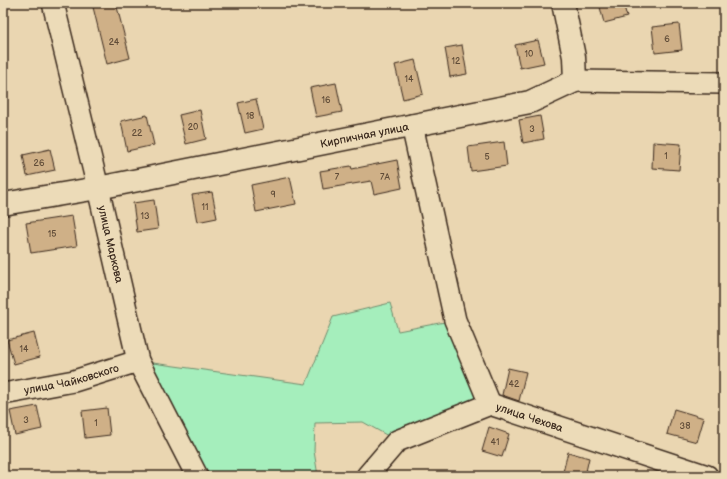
<svg xmlns="http://www.w3.org/2000/svg" width="727" height="479" viewBox="0 0 727 479" font-family="'Balsamiq Sans',sans-serif">
  <style>
    .green { fill: #a5eebc; stroke: #708c6d }
    .building { fill: #cfb087; stroke: #3b2a1e }
    .lines { fill: none; stroke-linecap: round; stroke-linejoin: round }
    .street-casing { stroke: #3b2a1e; stroke-width: 24 }
    .secondary-casing { stroke: #3b2a1e; stroke-width: 25 }
    .street { stroke: #ecdbb8; stroke-width: 21 }
    .secondary { stroke: #ecdbb8; stroke-width: 22 }
    .labels { text-anchor: middle; dominant-baseline: central; stroke-width: 3.5; stroke-linejoin: round; paint-order: stroke }
    .number-label { font-size: 9px; fill: #604c38 }
    .street-label { font-size: 11px; fill: #3b2a1e; stroke: #ecdbb8 }
  </style>
  <rect width="100%" height="100%" fill="#ead6b1"/>
  <filter id="ink" filterUnits="userSpaceOnUse"><feTurbulence type="fractalNoise" baseFrequency=".025" numOctaves="2"/><feDisplacementMap in="SourceGraphic" scale="8" xChannelSelector="R" yChannelSelector="G"/><feConvolveMatrix kernelMatrix="1 2 1 2 8 2 1 2 1" color-interpolation-filters="sRGB"/></filter>
  <g filter="url(#ink)">
    <!-- green -->
    <polygon class="green" points="390,303 398,331 455,320 490,404 397,441 363,422 315,423 314,451 318,476 197,476 138,361 306,384 333,317"/>
    <!-- building -->
    <g class="building">
      <polygon points="92,3 116,3 130,58 107,64"/>
      <polygon points="599,3 623,3 627,17 604,23"/>
      <polygon points="679,24 682,50 655,53 652,27"/>
      <polygon points="538,40 544,63 520,68 515,45"/>
      <polygon points="462,45 467,74 450,77 445,48"/>
      <polygon points="415,60 423,94 403,99 395,65"/>
      <polygon points="336,83 342,112 316,117 310,88"/>
      <polygon points="256,99 263,129 245,133 238,103"/>
      <polygon points="200,110 206,139 186,144 179,115"/>
      <polygon points="147,115 154,145 127,151 121,121"/>
      <polygon points="540,116 544,139 523,143 519,120"/>
      <polygon points="504,142 507,166 471,171 468,147"/>
      <polygon points="653,142 681,144 679,170 652,168"/>
      <polygon points="50,149 55,170 27,176 23,155"/>
      <polygon points="397,160 402,188 374,194 371,181 323,189 320,171 351,166 352,169"/>
      <polygon points="290,177 296,204 256,212 251,185"/>
      <polygon points="212,192 217,218 197,222 192,195"/>
      <polygon points="154,200 158,229 137,232 133,203"/>
      <polygon points="72,216 77,246 31,253 26,223"/>
      <polygon points="34,333 40,357 14,364 7,340"/>
      <polygon points="508,368 526,372 519,401 502,395"/>
      <polygon points="37,406 42,429 15,435 10,411"/>
      <polygon points="107,408 110,435 85,438 82,411"/>
      <polygon points="674,409 704,418 697,442 667,434"/>
      <polygon points="489,427 509,434 502,457 482,451"/>
      <polygon points="568,452 589,458 585,476 562,476"/>
    </g>
    <g class="lines">
      <defs>
        <g id="street">
          <path id="s1" d="M53 3 98 188 138 361 197 476"/>
          <polyline points="575,81 724,83"/>
          <polyline points="412,125 455,320 490,404"/>
          <path id="s2" d="M3 394 74 381 138 361"/>
          <path id="s3" d="M367 476 397 441 490 404 707 476"/>
        </g>
        <g id="secondary">
          <path id="s4" d="M3 204 98 188 530 102 575 81 574 57 563 3"/>
        </g>
      </defs>
      <!-- street casing -->
      <use href="#street" class="street-casing"/>
      <!-- secondary casing -->
      <use href="#secondary" class="secondary-casing"/>
      <!-- street -->
      <use href="#street" class="street"/>
      <!-- secondary -->
      <use href="#secondary" class="secondary"/>
    </g>
  </g>
  <g class="labels">
    <!-- number labels -->
    <g class="number-label">
      <text x="667" y="39">6</text>
      <text x="114" y="42">24</text>
      <text x="529" y="54">10</text>
      <text x="456" y="61">12</text>
      <text x="409" y="79">14</text>
      <text x="326" y="100">16</text>
      <text x="250" y="116">18</text>
      <text x="193" y="127">20</text>
      <text x="532" y="129">3</text>
      <text x="137" y="133">22</text>
      <text x="666" y="156">1</text>
      <text x="487" y="157">5</text>
      <text x="39" y="163">26</text>
      <text x="337" y="177">7</text>
      <text x="385" y="177">7А</text>
      <text x="273" y="194">9</text>
      <text x="205" y="207">11</text>
      <text x="145" y="216">13</text>
      <text x="52" y="234">15</text>
      <text x="24" y="349">14</text>
      <text x="514" y="384">42</text>
      <text x="26" y="420">3</text>
      <text x="96" y="423">1</text>
      <text x="685" y="426">38</text>
      <text x="495" y="442">41</text>
    </g>
    <!-- street labels -->
    <g class="street-label">
      <text stroke="none"><textPath href="#s4" startOffset="368">Кирпичная улица</textPath></text>
      <text stroke="none"><textPath href="#s1" startOffset="248">улица Маркова</textPath></text>
      <text stroke="none"><textPath href="#s2" startOffset="70">улица Чайковского</textPath></text>
      <text stroke="none"><textPath href="#s3" startOffset="188">улица Чехова</textPath></text>
    </g>
  </g>
  <!-- margin -->
  <rect width="727" height="479" fill="none" stroke="#ecdbb8" stroke-width="16"/>
  <rect x="8" y="8" width="711" height="463" fill="none" stroke="#3b2a1e" stroke-width="1.5" filter="url(#ink)"/>
</svg>
